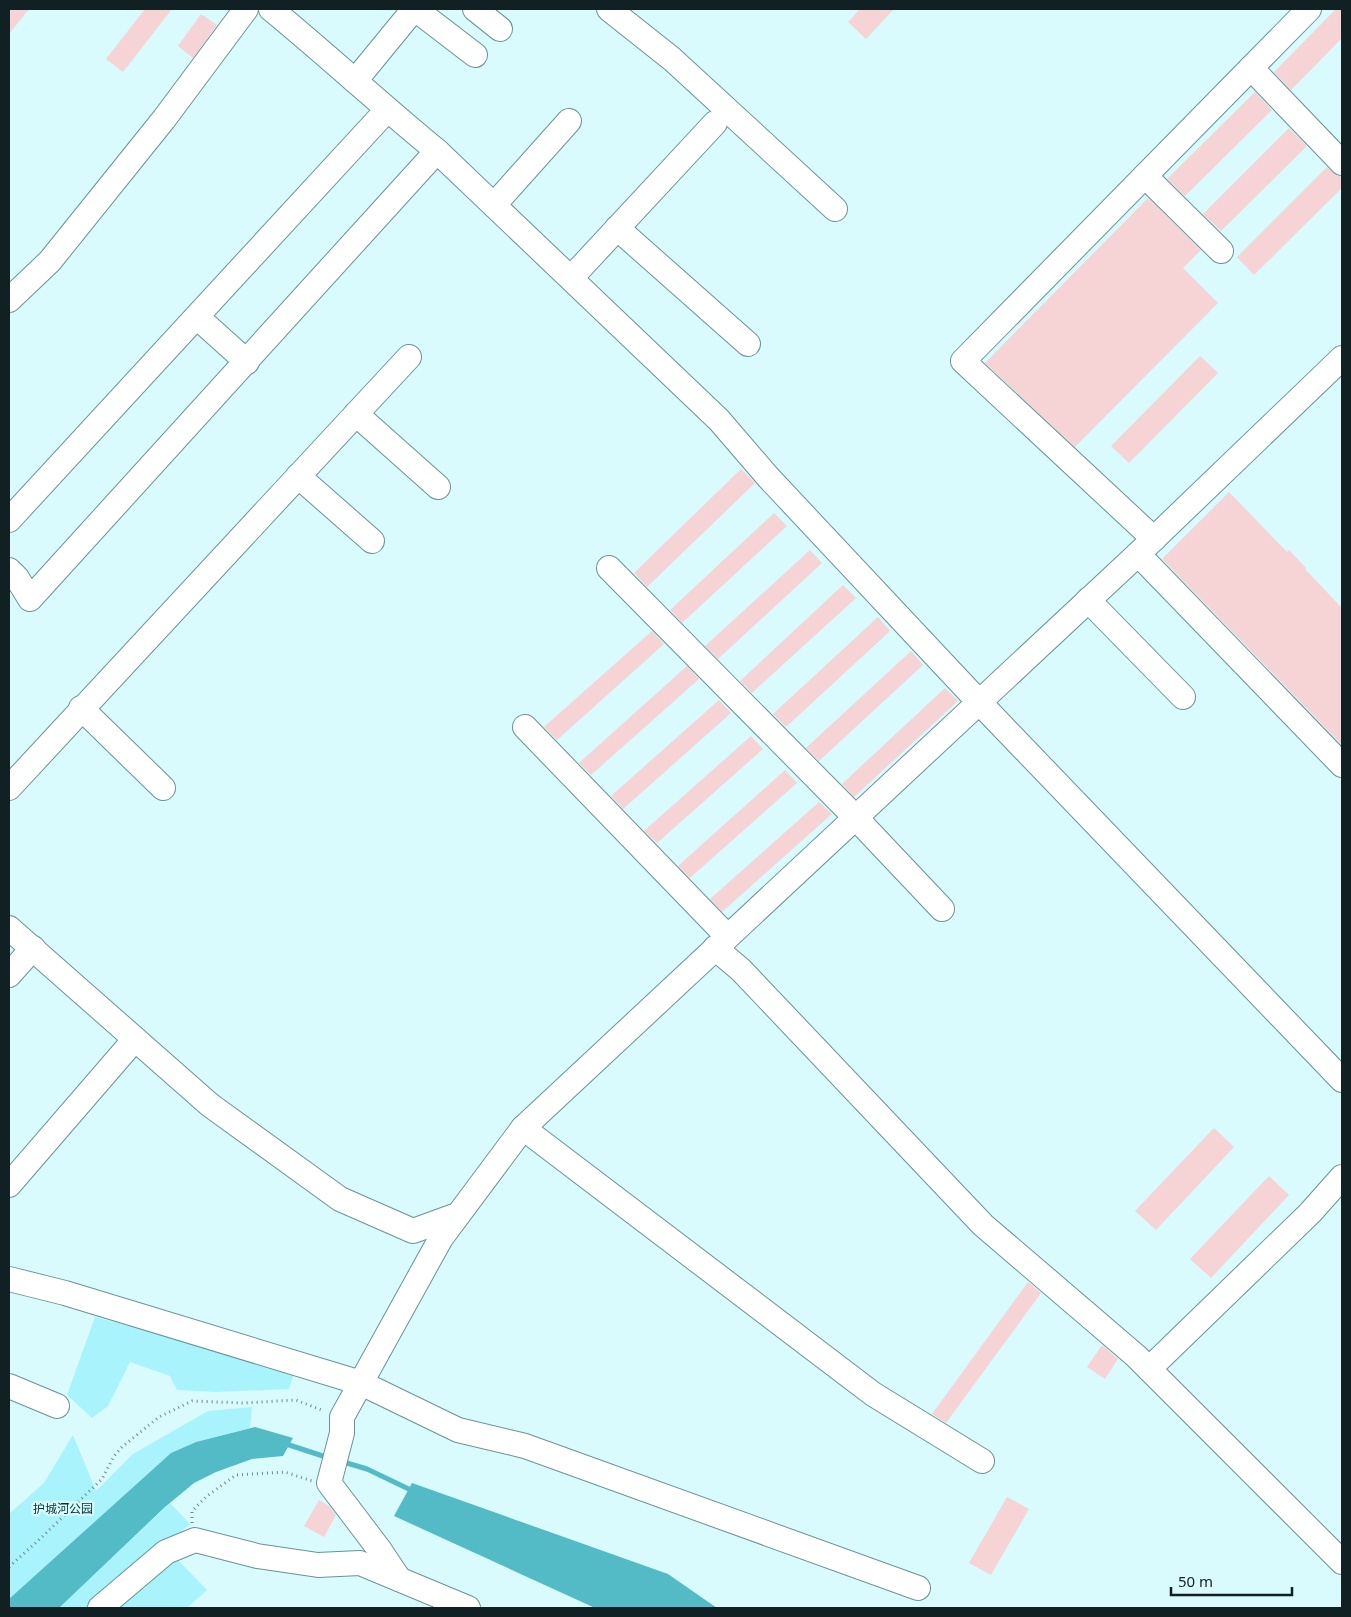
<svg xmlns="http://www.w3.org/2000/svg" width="1351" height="1617" viewBox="0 0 1351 1617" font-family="'Noto Sans','Noto Sans SC',sans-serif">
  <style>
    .green { fill: #a8f3fc }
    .water { fill: #53bbc6 }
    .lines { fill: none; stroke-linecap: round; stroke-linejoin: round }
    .stream { stroke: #53bbc6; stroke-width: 5 }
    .building { fill: #f6d3d5 }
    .minor-casing { stroke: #6a9296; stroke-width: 26 }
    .path { stroke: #70898b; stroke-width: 3; stroke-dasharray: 1 4; stroke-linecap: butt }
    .minor { stroke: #fff; stroke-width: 24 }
    .labels { text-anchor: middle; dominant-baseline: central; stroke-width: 4.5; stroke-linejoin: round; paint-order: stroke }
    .park-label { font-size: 12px; fill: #003439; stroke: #d9fbfe }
  </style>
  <rect width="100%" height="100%" fill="#d9fbfe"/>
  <!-- green -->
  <g class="green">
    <polygon points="95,1317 295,1370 289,1389 216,1392 177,1390 170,1376 130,1362 108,1406 92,1418 67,1395"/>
    <polygon points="252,1407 250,1428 196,1442 171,1453 9,1599 9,1514 44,1483 73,1435 96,1491 133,1454 208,1411"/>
    <polygon points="170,1503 190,1524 90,1608 59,1608"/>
    <polygon points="174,1556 207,1590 187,1608 114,1608"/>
  </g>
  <!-- water -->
  <g class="water">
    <polygon points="255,1427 293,1438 283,1456 252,1459 216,1472 194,1483 165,1507 59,1608 9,1608 9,1599 171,1453 196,1442"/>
    <polygon points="412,1483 668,1574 717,1608 595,1608 394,1516"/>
  </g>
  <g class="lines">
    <!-- stream -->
    <g class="stream">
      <polyline points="283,1443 329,1458"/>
      <polyline points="340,1461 367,1469 415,1492"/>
    </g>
  </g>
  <!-- building -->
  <g class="building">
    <polygon points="9,9 29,9 9,34"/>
    <polygon points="145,9 172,9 123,72 106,59"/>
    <polygon points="860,9 894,9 866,39 848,22"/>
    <polygon points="1336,9 1342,9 1342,38 1291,90 1274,72"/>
    <polygon points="201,14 217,25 193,58 178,46"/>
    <polygon points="1255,92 1272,110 1185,196 1167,179"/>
    <polygon points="1289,128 1307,146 1221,231 1203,214"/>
    <polygon points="1327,167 1338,176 1342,176 1342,188 1254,275 1237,257"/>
    <polygon points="1148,198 1201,250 1183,268 1218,303 1075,447 985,363"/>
    <polygon points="1200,356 1218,373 1129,463 1111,446"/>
    <polygon points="741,469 755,483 647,587 634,573"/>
    <polygon points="1229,492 1287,552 1289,550 1306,568 1305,569 1342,608 1342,745 1162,559"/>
    <polygon points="774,513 787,526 682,623 670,610"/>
    <polygon points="810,550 822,563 718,659 705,646"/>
    <polygon points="843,585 856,598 752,693 740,681"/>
    <polygon points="878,617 890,631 786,727 773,714"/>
    <polygon points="652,631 664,644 557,740 544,727"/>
    <polygon points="911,651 923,665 819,761 806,748"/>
    <polygon points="687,666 699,679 591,775 579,763"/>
    <polygon points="945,688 958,701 854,797 842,784"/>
    <polygon points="719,700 731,713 623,809 611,796"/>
    <polygon points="751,736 763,749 657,843 644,831"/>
    <polygon points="785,770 797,783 690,878 678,866"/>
    <polygon points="819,802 832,814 722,912 710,899"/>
    <polygon points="1214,1128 1234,1147 1156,1230 1135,1211"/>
    <polygon points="1269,1176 1289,1195 1211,1278 1190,1259"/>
    <polygon points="1028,1282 1041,1293 946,1423 932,1414"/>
    <polygon points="1102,1345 1118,1359 1105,1379 1087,1367"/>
    <polygon points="1007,1497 1029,1509 991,1575 969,1563"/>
    <polygon points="319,1500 329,1506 336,1515 324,1537 304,1526"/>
  </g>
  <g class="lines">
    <defs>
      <g id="minor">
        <path d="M271 9C327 55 381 105 437 151L719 420 768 477 979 702 1342 1080"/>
        <polyline points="415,9 475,55"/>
        <polyline points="475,9 500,29"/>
        <polyline points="609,9 672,59 835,209"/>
        <polyline points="1251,68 1342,163"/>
        <polyline points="355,81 414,9"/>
        <polyline points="1145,176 1221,251"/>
        <polyline points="494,205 569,121"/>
        <polyline points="617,228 748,344"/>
        <polyline points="571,278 715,123"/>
        <polyline points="9,300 50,261 164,119 246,9"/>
        <polyline points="197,317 247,362"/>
        <polyline points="356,414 438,487"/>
        <polyline points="298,476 372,541"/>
        <polyline points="9,520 387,110"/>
        <polyline points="1154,539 963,361 1309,9"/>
        <polyline points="1138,554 1342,765"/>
        <polyline points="609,568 855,817 942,909"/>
        <polyline points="9,570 17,578 30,599 437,151"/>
        <polyline points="1088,600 1183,697"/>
        <polyline points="81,708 163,788"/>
        <polyline points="525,727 727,936"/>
        <polyline points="9,788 409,357"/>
        <polyline points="9,928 210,1105 340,1199 413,1231 457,1215"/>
        <polyline points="715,948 741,970 983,1225 1136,1356 1342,1562"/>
        <polyline points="9,975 33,948"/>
        <polyline points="523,1128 873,1394 982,1461"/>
        <polyline points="9,1185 135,1039"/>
        <polyline points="9,1279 65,1293 361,1383 458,1430 525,1446 918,1588"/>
        <polyline points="1149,1369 1310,1213 1342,1177"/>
        <polyline points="9,1386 57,1406"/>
        <polyline points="399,1579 379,1549 329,1483 342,1433 342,1417 441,1238 523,1128 1138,554 1342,358"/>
        <polyline points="100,1608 166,1552 195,1540 257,1556 318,1565 360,1563 468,1608"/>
      </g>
    </defs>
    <!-- minor casing -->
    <use href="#minor" class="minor-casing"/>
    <!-- path -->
    <g class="path">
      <polyline points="192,1523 192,1511 207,1496 236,1475 285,1472 312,1481"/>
      <polyline points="9,1567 43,1536 102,1479 114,1456 122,1447 159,1417 192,1401 244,1403 296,1400 324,1411"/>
    </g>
    <!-- minor -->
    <use href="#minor" class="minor"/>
  </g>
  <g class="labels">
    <!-- park labels -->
    <g class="park-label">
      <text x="63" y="1508">护城河公园</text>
    </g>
  </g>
  <!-- border -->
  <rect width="1351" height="1617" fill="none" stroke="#112123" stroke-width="20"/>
  <!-- scale -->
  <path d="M1171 1587v8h121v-8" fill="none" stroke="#112123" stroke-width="2.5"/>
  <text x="1178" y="1587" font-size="15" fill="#112123" stroke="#d9fbfe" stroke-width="4" paint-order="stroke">50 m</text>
</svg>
